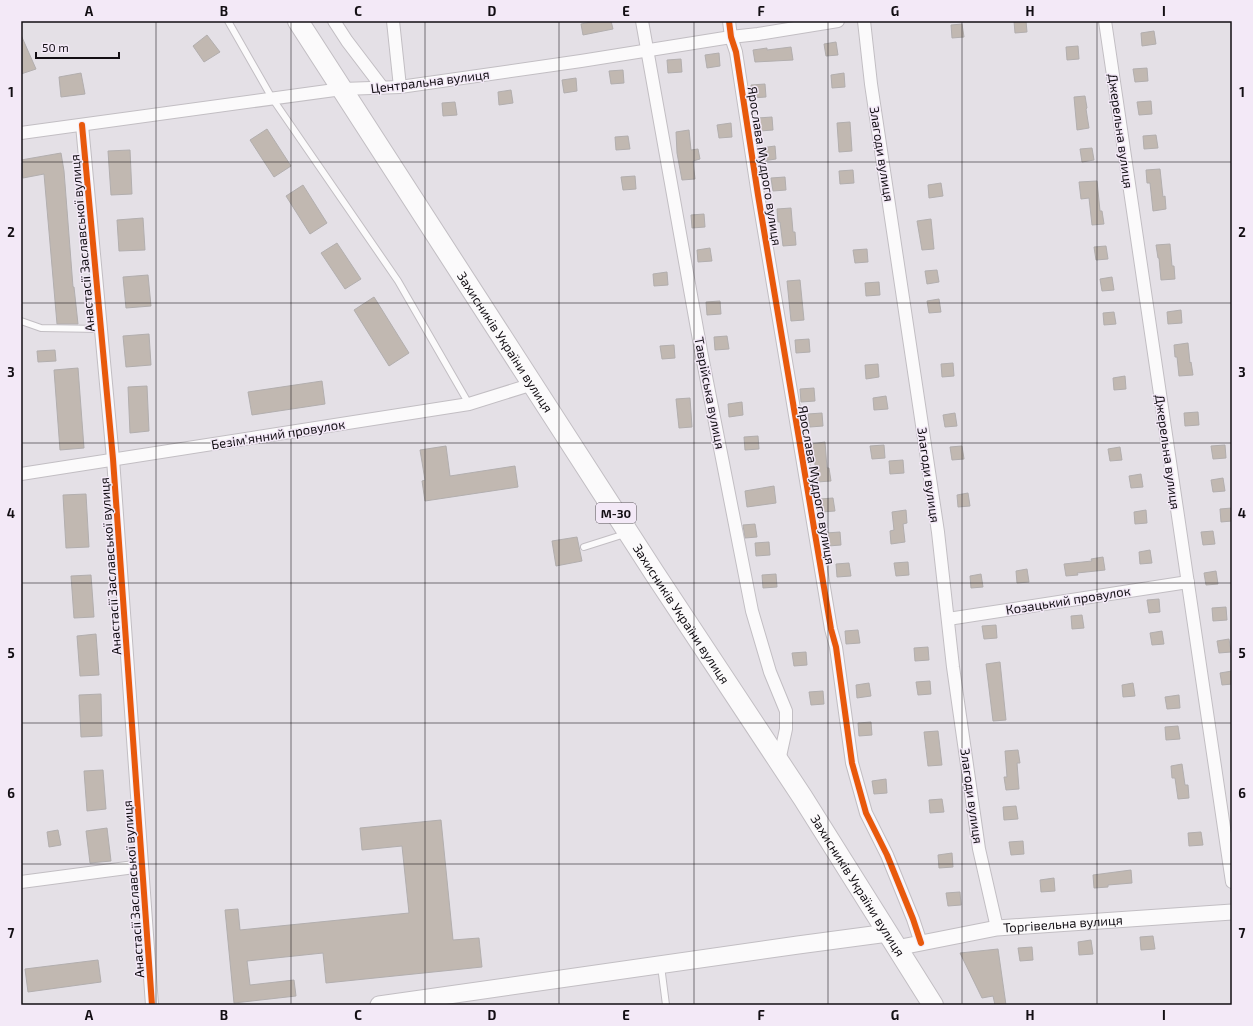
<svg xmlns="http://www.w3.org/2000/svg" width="1253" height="1026" viewBox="0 0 1253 1026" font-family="'Exo 2',sans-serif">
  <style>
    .building { fill: #c1b8b1; stroke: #b2aeae }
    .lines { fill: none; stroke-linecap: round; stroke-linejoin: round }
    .service-casing { stroke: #c2bec3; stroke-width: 8 }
    .minor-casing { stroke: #c2bec3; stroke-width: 14 }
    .tertiary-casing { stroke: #c2bec3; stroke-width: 17 }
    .secondary-casing { stroke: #c2bec3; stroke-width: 19 }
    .trunk-casing { stroke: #c2bec3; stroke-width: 22 }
    .service { stroke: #fbfafb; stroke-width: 6 }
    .minor { stroke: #fbfafb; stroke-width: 12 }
    .tertiary { stroke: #fbfafb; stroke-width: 15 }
    .secondary { stroke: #fbfafb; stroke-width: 17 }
    .trunk { stroke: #fbfafb; stroke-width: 20 }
    .cycleway-casing { stroke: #f3e9f7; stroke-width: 8 }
    .cycleway { stroke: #e8590c; stroke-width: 6 }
    .grid { fill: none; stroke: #120e13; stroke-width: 1; stroke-opacity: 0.55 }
    .labels { text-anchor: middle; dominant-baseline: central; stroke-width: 3; stroke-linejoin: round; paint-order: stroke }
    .shield { fill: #f3e9f7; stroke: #565057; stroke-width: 1 }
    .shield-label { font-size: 12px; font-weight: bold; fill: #120e13 }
    .street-label { font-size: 13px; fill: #120e13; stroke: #f3e9f7 }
    .neatline { fill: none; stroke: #120e13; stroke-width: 1.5 }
    .grid-label { font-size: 13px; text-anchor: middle; font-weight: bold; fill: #120e13 }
  </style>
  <rect width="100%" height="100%" fill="#e4e0e6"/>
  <!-- building -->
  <g class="building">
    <polygon points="596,21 611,21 613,29 583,35 581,24"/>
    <polygon points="1014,21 1026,21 1027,32 1015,33"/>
    <polygon points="962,24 964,37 952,38 951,25"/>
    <polygon points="1154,31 1156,44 1142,46 1141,33"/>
    <polygon points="21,35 36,69 21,74"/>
    <polygon points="207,35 220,52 204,62 193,46"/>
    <polygon points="836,42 838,55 826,56 824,44"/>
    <polygon points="1078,46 1079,59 1067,60 1066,47"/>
    <polygon points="791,47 793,60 755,62 753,50 767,48 767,50"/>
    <polygon points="719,53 720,66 707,68 705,55"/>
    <polygon points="681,59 682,72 668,73 667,60"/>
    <polygon points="1147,68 1148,81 1135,82 1133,69"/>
    <polygon points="623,70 624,83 611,84 609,71"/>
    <polygon points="81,73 85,94 61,97 59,77"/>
    <polygon points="844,73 845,87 832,88 831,75"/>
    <polygon points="576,78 577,91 564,93 562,80"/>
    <polygon points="765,84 766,97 752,98 751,85"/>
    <polygon points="511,90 513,103 499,105 498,92"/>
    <polygon points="1085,96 1087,108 1086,109 1089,128 1077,130 1074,97"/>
    <polygon points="1151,101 1152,114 1139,115 1137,102"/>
    <polygon points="455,102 457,115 443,116 442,103"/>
    <polygon points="772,117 773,130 760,131 758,118"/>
    <polygon points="850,122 852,151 839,152 837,123"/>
    <polygon points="731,123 732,137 719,138 717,125"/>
    <polygon points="267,129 291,166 274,177 250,140"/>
    <polygon points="689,130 691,150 698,149 700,159 693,161 695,179 682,180 677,153 676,132"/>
    <polygon points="1156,135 1158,148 1144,149 1143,136"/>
    <polygon points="628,136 630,149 616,150 615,137"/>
    <polygon points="775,146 776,159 763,161 761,148"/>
    <polygon points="1092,148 1094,160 1082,162 1080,149"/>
    <polygon points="130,150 132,194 111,195 108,151"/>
    <polygon points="61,153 64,171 73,287 74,287 78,324 57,324 44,174 23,178 21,165 21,160"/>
    <polygon points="1160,169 1163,197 1165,196 1166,209 1153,211 1150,183 1147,183 1146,170"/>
    <polygon points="853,170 854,183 840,184 839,171"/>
    <polygon points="635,176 636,189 623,190 621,177"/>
    <polygon points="785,177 786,190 773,191 771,178"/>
    <polygon points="1097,181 1100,211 1102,211 1104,224 1092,225 1089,198 1081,199 1079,182"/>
    <polygon points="941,183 943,196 929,198 928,185"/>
    <polygon points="303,185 327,223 310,234 286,196"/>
    <polygon points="791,208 793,232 795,232 796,245 783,246 780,222 778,222 777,209"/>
    <polygon points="704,214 705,227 692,228 691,215"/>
    <polygon points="143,218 145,250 119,251 117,220"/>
    <polygon points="931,219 934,249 922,250 917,221"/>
    <polygon points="337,243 361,279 345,289 321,253"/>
    <polygon points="1170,244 1172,266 1174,266 1175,279 1161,280 1159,258 1158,258 1156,245"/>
    <polygon points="1106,246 1108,259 1096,260 1094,247"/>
    <polygon points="710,248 712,261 698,262 697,250"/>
    <polygon points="867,249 868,262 855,263 853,250"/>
    <polygon points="937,270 939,282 927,284 925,271"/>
    <polygon points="667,272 668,285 654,286 653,274"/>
    <polygon points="148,275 151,306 126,308 123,277"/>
    <polygon points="1112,277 1114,290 1102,291 1100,279"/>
    <polygon points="800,280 804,320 791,321 787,281"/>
    <polygon points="879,282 880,295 866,296 865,283"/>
    <polygon points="374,297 409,353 389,366 354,310"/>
    <polygon points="939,299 941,312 929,313 927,301"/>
    <polygon points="720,301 721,314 707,315 706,302"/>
    <polygon points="1181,310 1182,323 1168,324 1167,312"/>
    <polygon points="1114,312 1116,324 1104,325 1103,313"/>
    <polygon points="149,334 151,365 126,367 123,336"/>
    <polygon points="727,336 729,349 715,350 714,337"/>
    <polygon points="809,339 810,352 796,353 795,340"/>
    <polygon points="1188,343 1190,363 1191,362 1193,375 1179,376 1177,357 1175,357 1174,345"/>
    <polygon points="674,345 675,358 662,359 660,346"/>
    <polygon points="55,350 56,361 38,362 37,351"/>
    <polygon points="953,363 954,376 942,377 941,364"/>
    <polygon points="878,364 879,377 866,379 865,365"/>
    <polygon points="78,368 84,448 60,450 54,370"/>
    <polygon points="1125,376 1126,389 1114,390 1113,378"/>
    <polygon points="322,381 325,404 252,415 248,392"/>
    <polygon points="147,386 149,431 130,433 128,387"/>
    <polygon points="814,388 815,401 801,402 800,389"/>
    <polygon points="886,396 888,409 874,410 873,398"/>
    <polygon points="690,398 692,427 679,428 676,399"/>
    <polygon points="742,402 743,415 729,417 728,404"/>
    <polygon points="1198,412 1199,425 1185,426 1184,413"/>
    <polygon points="822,413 823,426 810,427 808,414"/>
    <polygon points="955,413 957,426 945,427 943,415"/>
    <polygon points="758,436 759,449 745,450 744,437"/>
    <polygon points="825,442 827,468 829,468 831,481 817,482 814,456 812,456 811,444"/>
    <polygon points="884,445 885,458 872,459 870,446"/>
    <polygon points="1225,445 1226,458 1213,459 1211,446"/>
    <polygon points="446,446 450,476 515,466 518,487 425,501 422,481 425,480 420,450"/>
    <polygon points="962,446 964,459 952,460 950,447"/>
    <polygon points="1120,447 1122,460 1110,461 1108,449"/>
    <polygon points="903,460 904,473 890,474 889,461"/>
    <polygon points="1141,474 1143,487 1131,488 1129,476"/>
    <polygon points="1223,478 1225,491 1213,492 1211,480"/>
    <polygon points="774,486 776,503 747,507 745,491"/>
    <polygon points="968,493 970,506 958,507 957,495"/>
    <polygon points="86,494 89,547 66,548 63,495"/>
    <polygon points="833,498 835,511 821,512 820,499"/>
    <polygon points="1232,508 1232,521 1221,522 1220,509"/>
    <polygon points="906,510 907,523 903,524 905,542 891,544 890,531 894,530 892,512"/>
    <polygon points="1146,510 1147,523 1135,524 1134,512"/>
    <polygon points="755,524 757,537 745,538 743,525"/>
    <polygon points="1213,531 1215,544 1203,545 1201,532"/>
    <polygon points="840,532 841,545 828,546 826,533"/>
    <polygon points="577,537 582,561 556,566 552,541"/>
    <polygon points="769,542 770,555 756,556 755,543"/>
    <polygon points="1150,550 1152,563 1140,564 1139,552"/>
    <polygon points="1103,557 1105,570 1077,573 1078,575 1066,576 1064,564 1092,561 1091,559"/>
    <polygon points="908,562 909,575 896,576 894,563"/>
    <polygon points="849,563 851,576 837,577 836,564"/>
    <polygon points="1027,569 1029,582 1017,583 1016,571"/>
    <polygon points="1216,571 1218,584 1206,585 1204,573"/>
    <polygon points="776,574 777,587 763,588 762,575"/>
    <polygon points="981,574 983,587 971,588 970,576"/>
    <polygon points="91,575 94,617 74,618 71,576"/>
    <polygon points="1159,599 1160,612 1149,613 1147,600"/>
    <polygon points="1226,607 1227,620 1213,621 1212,608"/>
    <polygon points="1082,615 1084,628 1072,629 1071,616"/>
    <polygon points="996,625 997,638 984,639 982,626"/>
    <polygon points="858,630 860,643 846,644 845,631"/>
    <polygon points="1162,631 1164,644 1152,645 1150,633"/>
    <polygon points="96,634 99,675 80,676 77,636"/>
    <polygon points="1229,639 1231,652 1219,653 1217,641"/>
    <polygon points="928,647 929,660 915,661 914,648"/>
    <polygon points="806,652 807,665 794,666 792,653"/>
    <polygon points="1000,662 1006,720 993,721 986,664"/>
    <polygon points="1232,671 1232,684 1222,685 1220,673"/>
    <polygon points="930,681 931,694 918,695 916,682"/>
    <polygon points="869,683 871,696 857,698 856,685"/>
    <polygon points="1133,683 1135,696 1123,697 1122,685"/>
    <polygon points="823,691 824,704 811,705 809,692"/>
    <polygon points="101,694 102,736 81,737 79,695"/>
    <polygon points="1179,695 1180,708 1167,709 1165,697"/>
    <polygon points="871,722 872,735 859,736 858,723"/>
    <polygon points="1178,726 1180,739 1166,740 1165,727"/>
    <polygon points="938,731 942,765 928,766 924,732"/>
    <polygon points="1018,750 1020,763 1017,763 1019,789 1006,790 1004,777 1007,777 1005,751"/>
    <polygon points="1182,764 1185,785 1188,785 1189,798 1178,799 1175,778 1172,778 1171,766"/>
    <polygon points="103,770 106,809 87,811 84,771"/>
    <polygon points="886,779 887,793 874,794 872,781"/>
    <polygon points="942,799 944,812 930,813 929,800"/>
    <polygon points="1016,806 1018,819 1004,820 1003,807"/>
    <polygon points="441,820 453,940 479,938 482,967 326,983 323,953 247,961 250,985 294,980 296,996 234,1003 225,910 238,909 240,930 409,913 402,846 362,850 360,828"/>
    <polygon points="107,828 111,861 90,863 86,831"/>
    <polygon points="58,830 61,845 49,847 47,832"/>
    <polygon points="1201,832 1203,845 1189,846 1188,833"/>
    <polygon points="1023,841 1024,854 1011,855 1009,842"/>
    <polygon points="952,853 953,867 939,868 938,855"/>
    <polygon points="1131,870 1132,883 1108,885 1108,887 1094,888 1093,875"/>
    <polygon points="1054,878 1055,891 1041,892 1040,880"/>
    <polygon points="960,892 961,905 948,906 946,893"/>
    <polygon points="1153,936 1155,949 1141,950 1140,937"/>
    <polygon points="1091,940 1093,954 1079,955 1078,942"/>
    <polygon points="1032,947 1033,960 1020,961 1018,948"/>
    <polygon points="998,949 1006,1005 995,1005 993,996 982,998 960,953"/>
    <polygon points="98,960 101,982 28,992 25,969"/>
  </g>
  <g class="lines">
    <defs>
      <g id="service">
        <polyline points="228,21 272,98 398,281 469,404"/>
        <polyline points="21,321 41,328 101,329"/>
        <polyline points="584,547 625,534"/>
        <polyline points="661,966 666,1005"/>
      </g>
      <g id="minor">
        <polyline points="334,21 347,41 382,87"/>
        <polyline points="393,21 400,87"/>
        <polyline points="642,21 701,351 752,611 770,672 786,711 786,729 779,761"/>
        <polyline points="729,21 731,37 736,52 758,195 831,629 836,647 852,763 866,813 887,855 913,919 921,943"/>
        <polyline points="864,21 871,84 938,532 953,667 979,849 997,928"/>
        <polyline points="1105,21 1232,882"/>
        <polyline points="82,125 113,459 152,1005"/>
        <polyline points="21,133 342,89 400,87 581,61 731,37 758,34 838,21"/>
        <polyline points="21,474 469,404 533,384"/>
        <polyline points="948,619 1188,582"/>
        <polyline points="21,882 142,866"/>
      </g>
      <g id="tertiary">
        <path id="s1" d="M896 948 997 928 1232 912"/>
      </g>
      <polyline id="secondary" points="379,1005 798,945 888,933"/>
      <g id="trunk">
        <path id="s2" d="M298 21 655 574 803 798 933 1005"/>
      </g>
    </defs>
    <!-- service casing -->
    <use href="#service" class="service-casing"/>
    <!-- minor casing -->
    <use href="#minor" class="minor-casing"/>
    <!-- tertiary casing -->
    <use href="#tertiary" class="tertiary-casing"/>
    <!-- secondary casing -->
    <use href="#secondary" class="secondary-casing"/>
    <!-- trunk casing -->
    <use href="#trunk" class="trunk-casing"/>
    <!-- service -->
    <use href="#service" class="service"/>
    <!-- minor -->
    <use href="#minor" class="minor"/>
    <!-- tertiary -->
    <use href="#tertiary" class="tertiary"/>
    <!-- secondary -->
    <use href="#secondary" class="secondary"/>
    <!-- trunk -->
    <use href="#trunk" class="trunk"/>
    <defs>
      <g id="cycleway">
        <polyline points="729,21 731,37 736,52 758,195 831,629 836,647 852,763 866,813 887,855 913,919 921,943"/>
        <polyline points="82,125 113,459 152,1005"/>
      </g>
    </defs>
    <!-- cycleway casing -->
    <use href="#cycleway" class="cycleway-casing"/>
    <!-- cycleway -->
    <use href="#cycleway" class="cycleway"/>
  </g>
  <!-- grid -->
  <path class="grid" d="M156 21V1005M291 21V1005M425 21V1005M559 21V1005M694 21V1005M828 21V1005M962 21V1005M1097 21V1005M21 162H1232M21 303H1232M21 443H1232M21 583H1232M21 723H1232M21 864H1232"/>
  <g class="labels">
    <!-- shield labels -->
    <rect class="shield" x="596" y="503" width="40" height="20" rx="3"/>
    <g class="shield-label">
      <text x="616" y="513">М-30</text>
    </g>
    <!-- street labels -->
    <g class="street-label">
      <text transform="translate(430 81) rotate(-7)">Центральна вулиця</text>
      <text transform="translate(1121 131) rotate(82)">Джерельна вулиця</text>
      <text transform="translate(882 154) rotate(81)">Злагоди вулиця</text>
      <text transform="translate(765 166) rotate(81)">Ярослава Мудрого вулиця</text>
      <text transform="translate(82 243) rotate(-95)">Анастасії Заславської вулиця</text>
      <text stroke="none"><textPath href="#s2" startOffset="382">Захисників України вулиця</textPath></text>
      <text transform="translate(710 393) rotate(79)">Таврійська вулиця</text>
      <text transform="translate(278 434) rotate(-9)">Безімʼянний провулок</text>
      <text transform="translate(1168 452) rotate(82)">Джерельна вулиця</text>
      <text transform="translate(929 475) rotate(82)">Злагоди вулиця</text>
      <text transform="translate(817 485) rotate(80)">Ярослава Мудрого вулиця</text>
      <text transform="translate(110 566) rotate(-94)">Анастасії Заславської вулиця</text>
      <text transform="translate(1068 600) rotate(-9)">Козацький провулок</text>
      <text stroke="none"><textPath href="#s2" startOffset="706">Захисників України вулиця</textPath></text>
      <text transform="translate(972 796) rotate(82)">Злагоди вулиця</text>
      <text stroke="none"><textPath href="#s2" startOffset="1030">Захисників України вулиця</textPath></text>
      <text transform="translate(133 889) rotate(-94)">Анастасії Заславської вулиця</text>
      <text stroke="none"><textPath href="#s1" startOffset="169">Торгівельна вулиця</textPath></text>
    </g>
  </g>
  <!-- border -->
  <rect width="1253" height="1026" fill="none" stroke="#f3e9f7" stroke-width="44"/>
  <!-- scale -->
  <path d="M36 52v6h83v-6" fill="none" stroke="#120e13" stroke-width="2"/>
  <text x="42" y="52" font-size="12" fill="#120e13" stroke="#f3e9f7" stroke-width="3" paint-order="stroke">50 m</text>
  <rect x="22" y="22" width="1209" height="982" class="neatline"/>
  <g class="grid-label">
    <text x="89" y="16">A</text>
    <text x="224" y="16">B</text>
    <text x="358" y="16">C</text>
    <text x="492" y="16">D</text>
    <text x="626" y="16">E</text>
    <text x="761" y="16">F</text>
    <text x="895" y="16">G</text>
    <text x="1030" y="16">H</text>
    <text x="1164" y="16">I</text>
    <text x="11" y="97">1</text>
    <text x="1242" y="97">1</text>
    <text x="11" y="237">2</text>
    <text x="1242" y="237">2</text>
    <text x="11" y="377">3</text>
    <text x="1242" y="377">3</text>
    <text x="11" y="518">4</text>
    <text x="1242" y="518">4</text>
    <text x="11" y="658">5</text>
    <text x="1242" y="658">5</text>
    <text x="11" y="798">6</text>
    <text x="1242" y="798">6</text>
    <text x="11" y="938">7</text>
    <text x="1242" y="938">7</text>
    <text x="89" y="1020">A</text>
    <text x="224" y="1020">B</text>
    <text x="358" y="1020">C</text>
    <text x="492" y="1020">D</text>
    <text x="626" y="1020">E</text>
    <text x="761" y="1020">F</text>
    <text x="895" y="1020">G</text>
    <text x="1030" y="1020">H</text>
    <text x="1164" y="1020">I</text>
  </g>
</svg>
